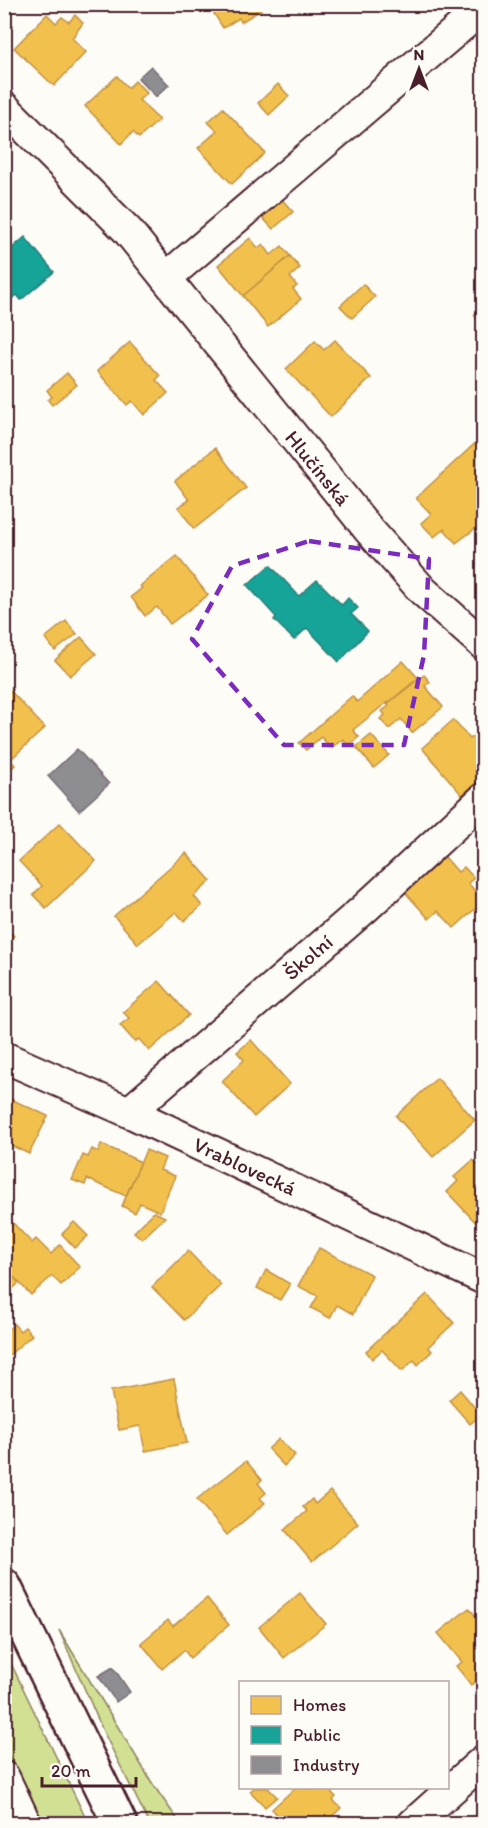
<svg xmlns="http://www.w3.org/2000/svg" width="488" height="1828" viewBox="0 0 488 1828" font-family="Itim,sans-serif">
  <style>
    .green { fill: #d2e093; stroke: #8e805f; stroke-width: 1.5 }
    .homes { fill: #f2c14e; stroke: #c09044; stroke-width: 1.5 }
    .public { fill: #17a398; stroke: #267b77; stroke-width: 1.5 }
    .industry { fill: #8d8d92; stroke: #796c73; stroke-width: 1.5 }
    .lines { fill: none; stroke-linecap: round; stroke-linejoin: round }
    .minor-casing { stroke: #4a1f2b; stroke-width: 34 }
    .major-casing { stroke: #4a1f2b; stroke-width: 38 }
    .minor { stroke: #fdfcf7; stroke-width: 30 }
    .major { stroke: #fdfcf7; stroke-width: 33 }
    .marked { fill: none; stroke: #7b2cbf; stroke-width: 4.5; stroke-dasharray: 12 8; stroke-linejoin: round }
    .labels { text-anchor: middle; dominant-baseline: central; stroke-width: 6; stroke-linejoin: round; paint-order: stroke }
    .street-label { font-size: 21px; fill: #4a1f2b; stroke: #fdfcf7 }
  </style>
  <rect width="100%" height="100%" fill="#fdfcf7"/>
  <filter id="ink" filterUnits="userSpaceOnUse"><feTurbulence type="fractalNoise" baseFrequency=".0167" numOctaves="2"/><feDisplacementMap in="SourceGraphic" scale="12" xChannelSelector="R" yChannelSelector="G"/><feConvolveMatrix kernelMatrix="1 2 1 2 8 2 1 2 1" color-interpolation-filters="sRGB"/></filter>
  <g filter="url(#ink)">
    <!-- green -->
    <g class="green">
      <polygon points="59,1630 154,1786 180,1823 149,1823 103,1731"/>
      <polygon points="5,1651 88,1823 36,1823 21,1782 5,1747"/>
    </g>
    <!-- homes -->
    <g class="homes">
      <polygon points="208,4 262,4 259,6 261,10 241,22 239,18 223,28"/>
      <polygon points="47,14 56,23 62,17 69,22 75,15 83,23 72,38 86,52 54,86 14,48"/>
      <polygon points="117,76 128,88 135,81 147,93 139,100 159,120 139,138 133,132 121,144 85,106"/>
      <polygon points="278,84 289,96 269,115 258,103"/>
      <polygon points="223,108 265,153 232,184 198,148 217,131 208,122"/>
      <polygon points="280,197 293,212 273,229 260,215"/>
      <polygon points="250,238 258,248 263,244 271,255 282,246 290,256 243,296 218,265"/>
      <polygon points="290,256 300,268 290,277 297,286 293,289 301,299 268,327 243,296"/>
      <polygon points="363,284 375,297 352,318 340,306"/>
      <polygon points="484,306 484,325 474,315"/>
      <polygon points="335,340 371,378 331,417 286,369 315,341 324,350"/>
      <polygon points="130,342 160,376 156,380 168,393 144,415 132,401 127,405 97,371"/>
      <polygon points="67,373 77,385 52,405 48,400 52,397 47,390"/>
      <polygon points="482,437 484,489 481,491 484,494 484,522 456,543 444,529 434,537 421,523 431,514 416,498"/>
      <polygon points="215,448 246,488 194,529 178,507 189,500 175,481"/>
      <polygon points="177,556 208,595 170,624 157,607 145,616 131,597 142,588 140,586"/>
      <polygon points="66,621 77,634 55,651 45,638"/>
      <polygon points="81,637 96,654 70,676 55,660"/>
      <polygon points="403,661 418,678 387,704 388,705 386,703 353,730 359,737 348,746 343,739 331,748 321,737 306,750 299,743 352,696 357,702"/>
      <polygon points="424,675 430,682 425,686 443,707 412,733 401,719 389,729 380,719 385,715 382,711 389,706 387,704"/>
      <polygon points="4,684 45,728 10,760 15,765 4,776"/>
      <polygon points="453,720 470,739 474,736 480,743 476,747 484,755 484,776 462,795 422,748"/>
      <polygon points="371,735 389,755 374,768 356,747"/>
      <polygon points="60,823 96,861 46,908 33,895 42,886 19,861"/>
      <polygon points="186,853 211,881 194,896 202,906 184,921 176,912 138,944 114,916"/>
      <polygon points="445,857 458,872 464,867 474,878 468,883 484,901 454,928 438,911 429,919 405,892"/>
      <polygon points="4,926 14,936 4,944"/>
      <polygon points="159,981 189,1015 149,1051 139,1039 135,1042 120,1025 129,1018 123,1012"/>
      <polygon points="251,1040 290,1084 254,1117 222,1081 244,1060 237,1052"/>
      <polygon points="437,1078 475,1120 433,1157 396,1116"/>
      <polygon points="4,1096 48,1116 29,1154 4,1142"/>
      <polygon points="101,1144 141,1162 126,1196 87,1179 85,1185 72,1180 83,1155 88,1157 92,1149 98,1152"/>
      <polygon points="146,1150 165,1158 160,1170 175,1176 160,1212 140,1203 135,1213 122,1206"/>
      <polygon points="484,1158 484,1228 482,1229 447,1192 458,1181 454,1177 473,1160 477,1164"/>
      <polygon points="154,1212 165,1217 142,1239 134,1232"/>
      <polygon points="74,1222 88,1236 75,1248 62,1234"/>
      <polygon points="13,1223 32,1243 36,1239 51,1254 60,1245 80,1267 61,1285 52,1276 31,1295 4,1267 4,1231"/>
      <polygon points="319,1248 372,1275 353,1314 337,1305 330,1318 311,1308 318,1296 298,1286"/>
      <polygon points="188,1251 221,1285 184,1320 152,1287"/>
      <polygon points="4,1267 19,1283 6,1295 4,1294"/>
      <polygon points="266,1270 290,1284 280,1300 257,1288"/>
      <polygon points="427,1294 454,1323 428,1347 432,1351 418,1365 414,1360 402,1371 382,1350 372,1359 366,1351"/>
      <polygon points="14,1324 20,1331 25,1327 32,1335 7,1357 4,1354 4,1333"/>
      <polygon points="174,1379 187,1443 145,1451 140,1426 119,1430 111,1391"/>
      <polygon points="460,1390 481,1415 470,1424 449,1400"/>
      <polygon points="279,1439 295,1455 284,1466 268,1449"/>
      <polygon points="246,1461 262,1480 258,1483 266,1493 260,1498 265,1503 227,1535 197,1499"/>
      <polygon points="330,1491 358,1523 312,1562 285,1530 307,1511 303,1507 312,1499 315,1504"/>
      <polygon points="300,1593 326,1624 284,1658 259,1627"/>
      <polygon points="207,1598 229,1625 190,1658 184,1650 162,1669 141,1643 168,1620 173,1626"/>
      <polygon points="469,1608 479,1620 484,1616 484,1675 471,1685 456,1666 462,1662 438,1633"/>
      <polygon points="254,1788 268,1788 277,1797 265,1807 250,1791"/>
      <polygon points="295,1788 327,1788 336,1797 333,1800 341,1808 324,1824 285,1824 272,1809"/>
    </g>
    <!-- public -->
    <g class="public">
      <polygon points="25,237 54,272 21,300 17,295 4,305 4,255"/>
      <polygon points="270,565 299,596 317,580 342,605 348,598 358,608 351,614 368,631 339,662 307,628 294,640 274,620 276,617 247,585"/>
    </g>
    <!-- industry -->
    <g class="industry">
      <polygon points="151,66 169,85 156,97 138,78"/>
      <polygon points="77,749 109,784 79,811 48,776"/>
      <polygon points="113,1667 130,1692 116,1702 98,1676"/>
    </g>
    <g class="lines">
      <defs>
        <g id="minor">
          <polyline points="4,107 127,230 369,530 423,591 484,645"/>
          <polyline points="166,278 484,7"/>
          <polyline points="4,1057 129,1112 484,1279"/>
          <polyline points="129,1112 364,909 484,798"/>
          <polyline points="4,1777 26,1824"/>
          <polyline points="413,1824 484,1760"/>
        </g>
        <polyline id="major" points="4,1586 120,1824"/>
      </defs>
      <!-- minor casing -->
      <use href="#minor" class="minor-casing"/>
      <!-- major casing -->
      <use href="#major" class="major-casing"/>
      <!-- minor -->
      <use href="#minor" class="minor"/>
      <!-- major -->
      <use href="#major" class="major"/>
    </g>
  </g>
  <!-- marked area -->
  <path class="marked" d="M309 541 429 559 424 655 404 745H284L192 639 232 566Z"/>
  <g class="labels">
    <!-- street labels -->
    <g class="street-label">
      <text transform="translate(318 468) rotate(51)">Hlučínská</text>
      <text transform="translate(308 957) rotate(-41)">Školní</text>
      <text transform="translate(245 1166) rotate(25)">Vrablovecká</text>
    </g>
  </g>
  <!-- margin -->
  <rect width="488" height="1828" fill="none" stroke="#fdfcf7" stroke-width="24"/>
  <rect x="12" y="12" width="464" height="1804" fill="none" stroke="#4a1f2b" stroke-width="2" filter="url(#ink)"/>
  <!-- legend -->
  <rect x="239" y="1681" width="210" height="108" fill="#fdfcf7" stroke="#b5a4a5" stroke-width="1.5"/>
  <rect x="251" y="1696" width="30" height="18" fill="#f2c14e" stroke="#b5a4a5" stroke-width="1.5"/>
  <text x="293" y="1711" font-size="18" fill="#4a1f2b">Homes</text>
  <rect x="251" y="1726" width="30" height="18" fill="#17a398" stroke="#b5a4a5" stroke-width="1.5"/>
  <text x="293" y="1741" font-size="18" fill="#4a1f2b">Public</text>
  <rect x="251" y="1756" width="30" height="18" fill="#8d8d92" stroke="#b5a4a5" stroke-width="1.5"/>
  <text x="293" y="1771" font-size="18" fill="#4a1f2b">Industry</text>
  <!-- north arrow -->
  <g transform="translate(419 69)" stroke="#fdfcf7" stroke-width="4.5" paint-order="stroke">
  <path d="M0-4.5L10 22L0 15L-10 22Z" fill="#4a1f2b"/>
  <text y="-9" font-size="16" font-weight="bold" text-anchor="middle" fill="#4a1f2b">N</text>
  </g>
  <!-- scale -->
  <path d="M42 1777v9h94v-9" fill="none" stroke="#4a1f2b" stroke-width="3"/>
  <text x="51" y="1777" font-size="18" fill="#4a1f2b" stroke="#fdfcf7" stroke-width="4.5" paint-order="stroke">20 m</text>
</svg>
